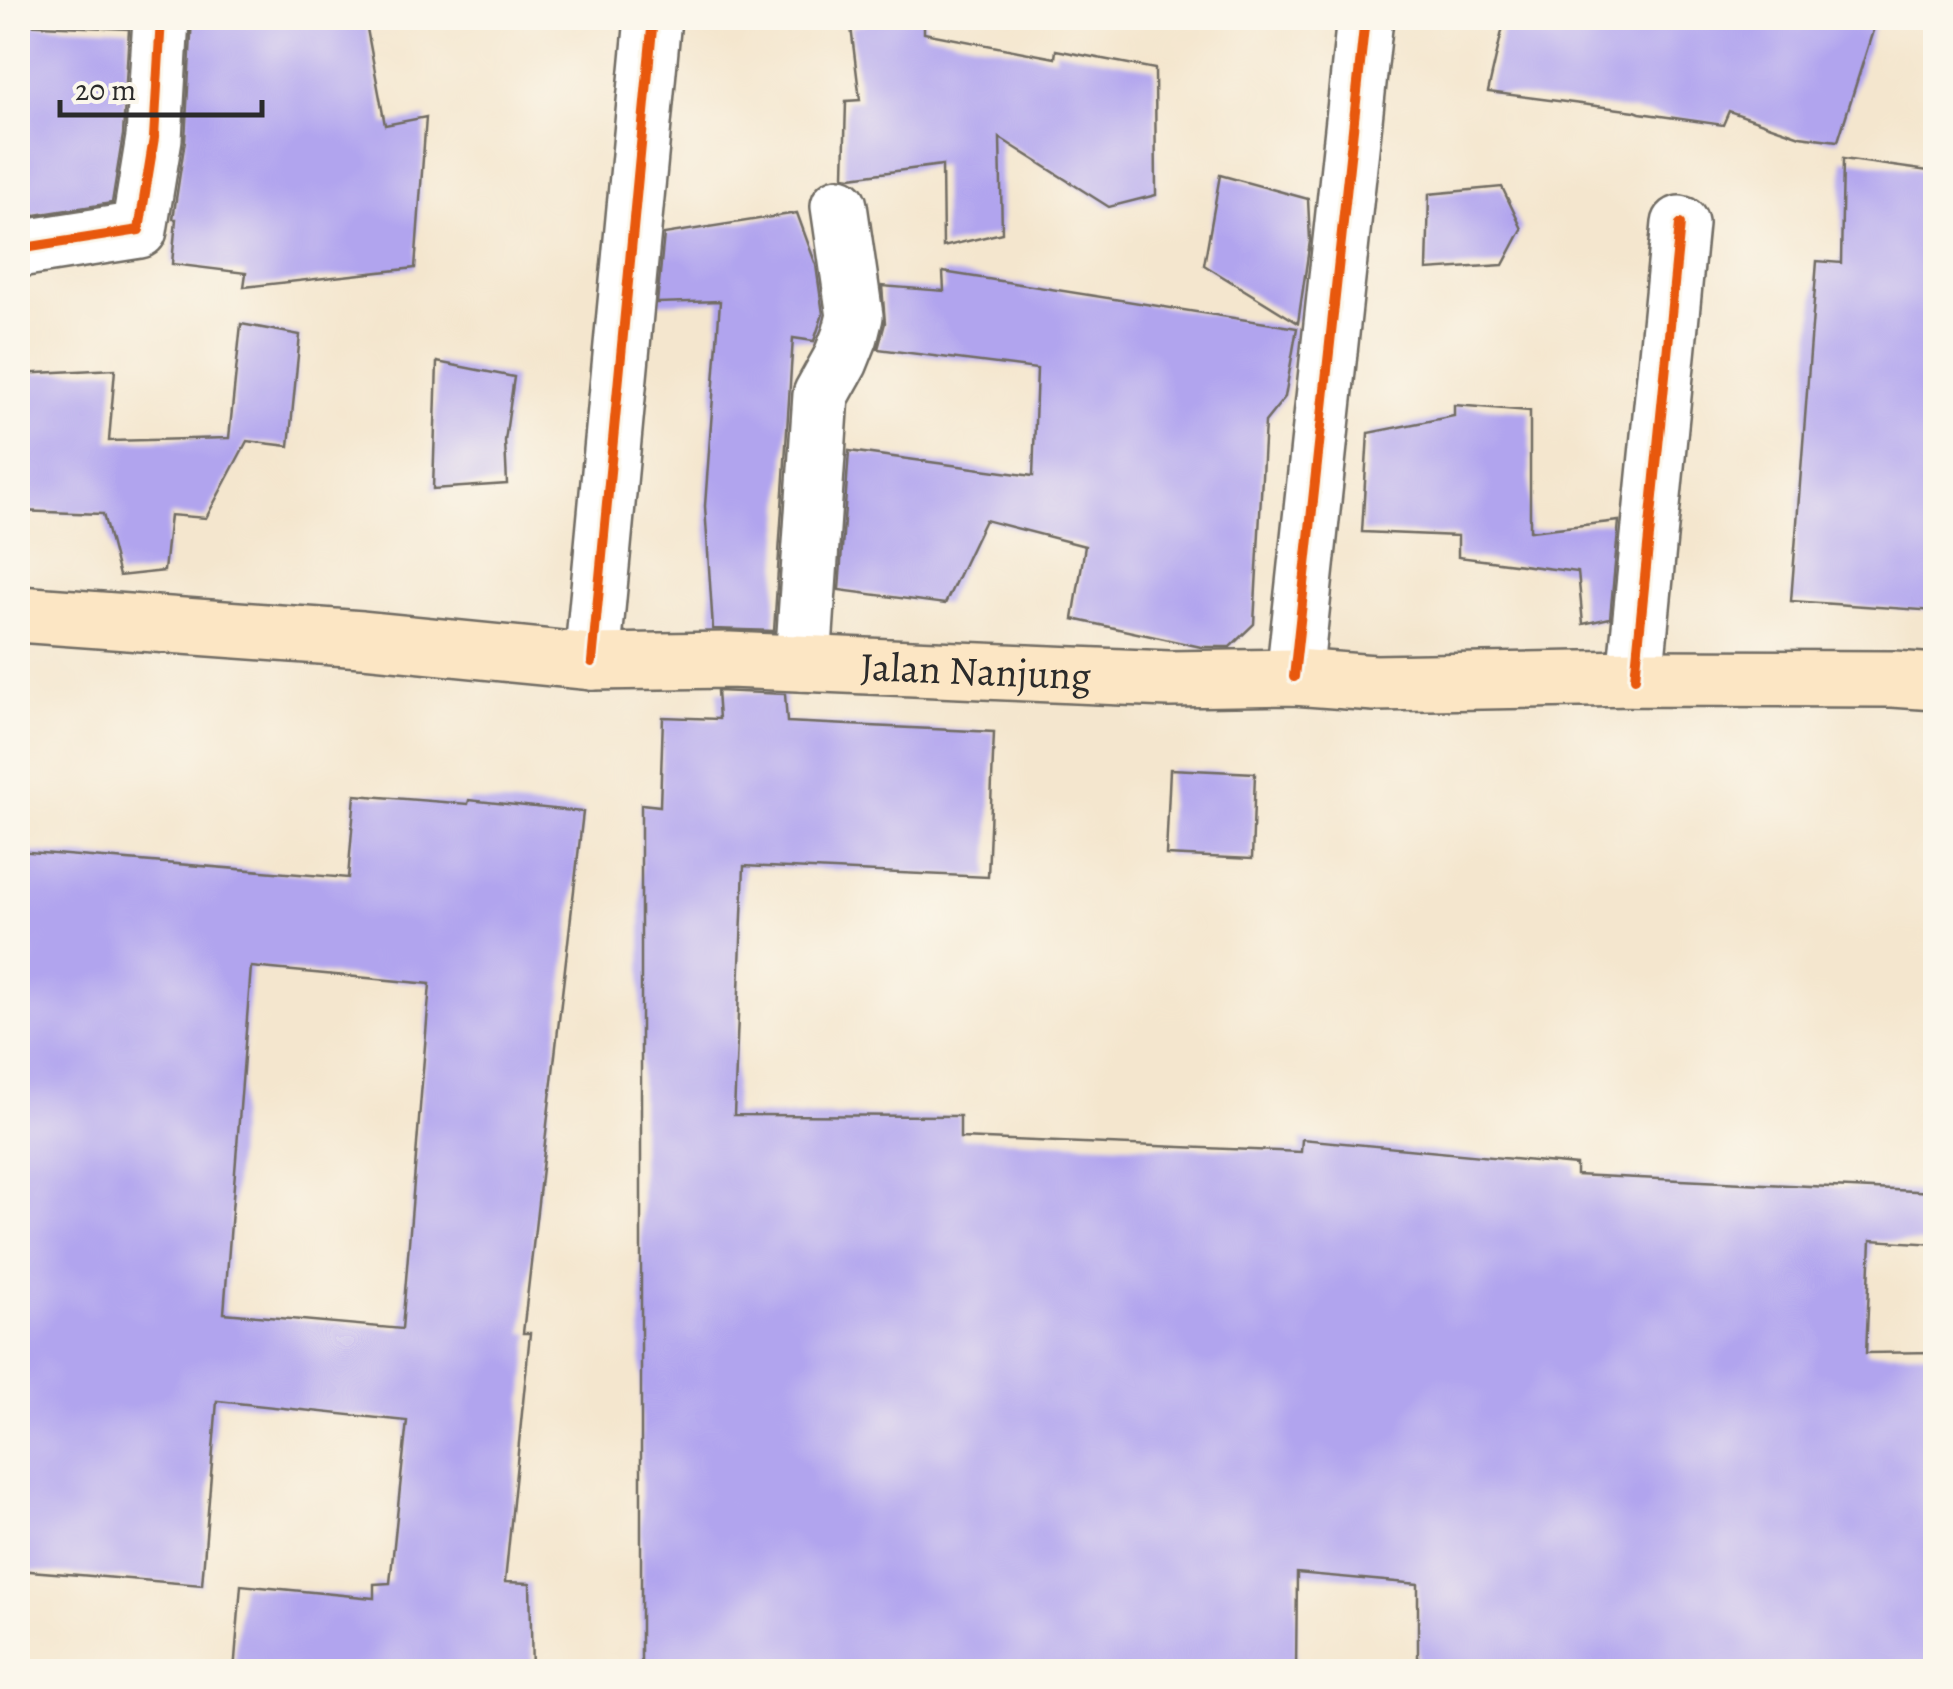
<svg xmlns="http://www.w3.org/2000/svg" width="1953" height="1689" viewBox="0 0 1953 1689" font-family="Alegreya,serif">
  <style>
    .building { fill: #b1a4ee; fill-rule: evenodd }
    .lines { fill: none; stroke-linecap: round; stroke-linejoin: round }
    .street-casing { stroke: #716c64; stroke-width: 60 }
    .secondary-casing { stroke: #716c64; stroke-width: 60 }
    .street { stroke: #fff; stroke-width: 55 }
    .secondary { stroke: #fce6c4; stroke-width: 55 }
    .cycleway-casing { stroke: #fbf7ec; stroke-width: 16 }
    .cycleway { stroke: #e8590c; stroke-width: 10 }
    .labels { text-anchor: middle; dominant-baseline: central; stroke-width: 8; stroke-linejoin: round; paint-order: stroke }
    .street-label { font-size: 40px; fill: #2b2b2b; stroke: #fbf7ec }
  </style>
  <rect width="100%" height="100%" fill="#fbf7ec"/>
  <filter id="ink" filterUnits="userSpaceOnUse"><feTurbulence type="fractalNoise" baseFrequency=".01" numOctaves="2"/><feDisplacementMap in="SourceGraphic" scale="20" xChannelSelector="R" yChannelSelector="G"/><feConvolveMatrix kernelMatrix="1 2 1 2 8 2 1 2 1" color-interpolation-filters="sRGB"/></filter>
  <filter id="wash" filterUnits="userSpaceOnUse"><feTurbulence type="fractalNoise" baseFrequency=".0048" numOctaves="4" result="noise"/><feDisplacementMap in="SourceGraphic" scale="40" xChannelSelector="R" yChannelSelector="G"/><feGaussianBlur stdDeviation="2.25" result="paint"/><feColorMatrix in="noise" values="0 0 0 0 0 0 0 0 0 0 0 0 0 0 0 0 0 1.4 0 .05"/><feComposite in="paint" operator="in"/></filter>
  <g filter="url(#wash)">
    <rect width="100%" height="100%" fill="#f4e6ce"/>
    <g id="blocks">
      <!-- building -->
      <g class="building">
        <polygon points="192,18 365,18 385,125 426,117 415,268 244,287 246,273 172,264 176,219 173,219 185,140"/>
        <polygon points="889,18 924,18 924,33 1055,58 1056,50 1155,69 1156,195 1109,207 1000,138 1002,233 943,247 942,165 851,177 844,176 846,101 860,100 851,27"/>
        <polygon points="1505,18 1877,18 1838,141 1800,136 1729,111 1723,125 1640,113 1635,111 1488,92"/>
        <polygon points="18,24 129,29 123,135 112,203 29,216 18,215"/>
        <polygon points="1843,159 1936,172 1936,611 1791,601 1817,261 1841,263"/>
        <polygon points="1220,175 1308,199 1310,241 1298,323 1204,265"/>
        <polygon points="1502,187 1522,229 1503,265 1427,270 1429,194"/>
        <polygon points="797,213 816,265 823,314 814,341 793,338 774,631 713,629 705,506 720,301 657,303 664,234"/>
        <polygon points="943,272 1297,328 1285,397 1265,422 1254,624 1230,647 1201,647 1073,619 1085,546 985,520 945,604 839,590 849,451 1033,476 1037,369 878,349 885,323 882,286 944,291"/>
        <polygon points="241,324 300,335 289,446 247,441 206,518 170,515 164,571 119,576 103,514 18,511 18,374 115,369 109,441 229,438"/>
        <polygon points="437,362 514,377 505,441 507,484 433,489"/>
        <polygon points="1454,405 1530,411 1530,531 1619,521 1610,618 1583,624 1578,572 1458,557 1458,536 1362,532 1368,433 1454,416"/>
        <polygon points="717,691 785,694 787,722 994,732 988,877 744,866 734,1115 960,1116 960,1138 1301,1152 1302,1139 1576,1165 1576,1175 1936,1192 1936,1244 1871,1240 1866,1353 1936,1352 1936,1672 1418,1672 1418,1584 1297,1573 1296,1672 641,1672 641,804 660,806 663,717 719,719"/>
        <polygon points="1170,769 1255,773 1252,859 1166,855"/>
        <path d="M355 795 468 804 469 800 583 812 523 1333H530L505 1582 530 1583 532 1672H234L241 1585 374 1598V1584L390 1583 407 1421 217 1401 202 1585 18 1570V851L348 878ZM251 967 430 984 402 1329 224 1313Z"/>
      </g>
    </g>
  </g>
  <g filter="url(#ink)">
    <use href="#blocks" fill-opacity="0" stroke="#716c64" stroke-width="2.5"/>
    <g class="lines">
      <defs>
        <g id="street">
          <polyline points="18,249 139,230 154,138 161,18"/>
          <polyline points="592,662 653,18"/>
          <polyline points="803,663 821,395 840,361 850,336 855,316 839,206"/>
          <polyline points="1294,677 1365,18"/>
          <polyline points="1635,678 1680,224"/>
        </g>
        <g id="secondary">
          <path id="s1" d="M18 614 362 639 592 662 729 660 1169 679 1294 677 1375 683 1635 678 1893 679 1936 682"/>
        </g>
      </defs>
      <!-- street casing -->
      <use href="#street" class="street-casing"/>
      <!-- secondary casing -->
      <use href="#secondary" class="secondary-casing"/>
      <!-- street -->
      <use href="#street" class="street"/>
      <!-- secondary -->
      <use href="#secondary" class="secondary"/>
      <defs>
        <g id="cycleway">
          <polyline points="18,249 139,230 154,138 161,18"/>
          <polyline points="592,662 653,18"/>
          <polyline points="1294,677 1365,18"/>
          <polyline points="1635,678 1680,224"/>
        </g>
      </defs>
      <!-- cycleway casing -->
      <use href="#cycleway" class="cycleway-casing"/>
      <!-- cycleway -->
      <use href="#cycleway" class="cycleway"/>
    </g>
  </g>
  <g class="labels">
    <!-- street labels -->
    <g class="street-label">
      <text stroke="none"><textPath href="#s1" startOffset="960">Jalan Nanjung</textPath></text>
    </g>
  </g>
  <!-- margin -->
  <rect width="1953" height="1689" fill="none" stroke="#fbf7ec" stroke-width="60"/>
  <!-- scale -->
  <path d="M60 100v15h202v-15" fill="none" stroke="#2b2b2b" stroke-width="5"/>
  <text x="75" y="100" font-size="30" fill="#2b2b2b" stroke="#fbf7ec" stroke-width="8" paint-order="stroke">20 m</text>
</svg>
